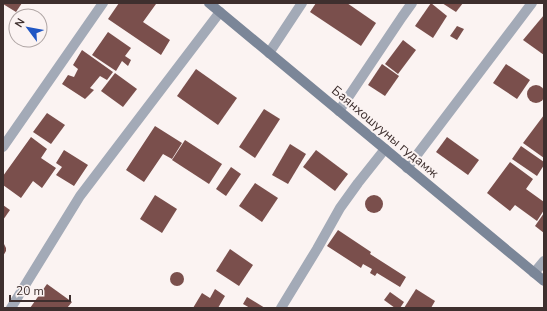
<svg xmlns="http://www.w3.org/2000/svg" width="547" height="311" viewBox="0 0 547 311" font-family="'Nunito Sans',sans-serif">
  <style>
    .building { fill: #7a4f4c }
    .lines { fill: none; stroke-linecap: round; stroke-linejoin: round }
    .minor { stroke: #a3aab7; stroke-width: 10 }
    .secondary { stroke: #7b8698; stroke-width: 10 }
    .labels { text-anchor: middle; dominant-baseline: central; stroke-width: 4; stroke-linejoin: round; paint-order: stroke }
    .street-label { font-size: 13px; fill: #3e2f2e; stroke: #fbf3f2 }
  </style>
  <rect width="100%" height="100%" fill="#fbf3f2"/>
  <!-- building -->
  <g class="building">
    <polygon points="3,3 22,3 16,12 3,4"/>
    <polygon points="119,3 154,3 156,4 143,22 170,40 161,55 108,19"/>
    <polygon points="316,3 347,3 376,23 361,46 310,12"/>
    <polygon points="431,3 447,16 433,38 415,26"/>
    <polygon points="442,3 463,3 456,12"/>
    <polygon points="19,13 22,13 28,16 16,16 16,30 12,26 11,21 14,15"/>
    <polygon points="544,15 544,55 523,40"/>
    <polygon points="457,26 464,29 457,40 450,36"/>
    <polygon points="108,32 131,48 125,56 131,60 128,66 122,61 116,71 92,55"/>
    <polygon points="403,40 416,50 398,74 385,64"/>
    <polygon points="82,50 113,72 107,80 100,76 90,88 94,90 85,99 62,84 68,75 74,77 78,69 73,65"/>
    <polygon points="382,64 399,76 385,96 368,85"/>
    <polygon points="506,64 530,80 517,99 493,83"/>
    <polygon points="196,69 237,98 218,125 177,96"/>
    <polygon points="115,73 137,89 123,107 101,91"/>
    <circle cx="536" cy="94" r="9"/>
    <polygon points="264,109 280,119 255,158 239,147"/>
    <polygon points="47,113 65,125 51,144 33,132"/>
    <polygon points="544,115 544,158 523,143"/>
    <polygon points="155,126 182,143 172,159 163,154 144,182 126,170"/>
    <polygon points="31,137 47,149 41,158 56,168 42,188 33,181 21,198 3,185 3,176"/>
    <polygon points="447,137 479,160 468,175 436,152"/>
    <polygon points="185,140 222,164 209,184 172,160"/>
    <polygon points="290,144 306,154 288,184 272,175"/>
    <polygon points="521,146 544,162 544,165 537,176 512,159"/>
    <polygon points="64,150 88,165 74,186 56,175 62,167 56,163"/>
    <polygon points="316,150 348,174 335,191 303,167"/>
    <polygon points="510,162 533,179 526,189 544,202 544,210 537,221 515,205 510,211 487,193"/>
    <polygon points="231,167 241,174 226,196 216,189"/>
    <polygon points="255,183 278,198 262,222 239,206"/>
    <polygon points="155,195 177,209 162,233 140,219"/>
    <circle cx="374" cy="204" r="9"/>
    <polygon points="3,205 10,210 3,220"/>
    <polygon points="544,213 544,233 535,226"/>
    <polygon points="338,230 371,252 370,254 406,277 400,287 377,273 375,276 370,273 372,269 363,264 361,268 327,246"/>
    <polygon points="3,242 6,248 6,251 3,256"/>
    <polygon points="230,249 253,265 239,286 216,271"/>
    <circle cx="177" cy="279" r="7"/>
    <polygon points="47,284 72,302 67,308 30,308"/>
    <polygon points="215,289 225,296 218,308 193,308 202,293 210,298"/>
    <polygon points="416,289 435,301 431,308 404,308"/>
    <polygon points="390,292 404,302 400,308 395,308 384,300"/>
    <polygon points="247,297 265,308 250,308 243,304"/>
  </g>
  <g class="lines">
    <!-- minor -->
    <g class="minor">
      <polyline points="269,53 302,3"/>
      <polyline points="339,111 402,17 412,3"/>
      <polyline points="3,147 103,3"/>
      <polyline points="407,168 532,3"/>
      <polyline points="534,273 544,261"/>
      <polyline points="11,308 80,196 220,12"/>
      <polyline points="281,308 317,249 340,208 358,183 385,149"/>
    </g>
    <!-- secondary -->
    <polyline class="secondary" points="209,3 544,281"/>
  </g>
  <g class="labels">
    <!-- street labels -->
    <g class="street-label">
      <text transform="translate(385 132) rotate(40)">Баянхошууны гудамж</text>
    </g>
  </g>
  <!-- border -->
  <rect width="547" height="311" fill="none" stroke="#3e2f2e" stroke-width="8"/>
  <!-- north arrow -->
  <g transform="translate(28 28) rotate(302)"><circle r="19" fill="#fbf3f2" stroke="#afa5a4"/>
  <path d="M0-3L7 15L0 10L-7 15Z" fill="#2157c4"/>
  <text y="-6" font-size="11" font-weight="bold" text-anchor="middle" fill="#3e2f2e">N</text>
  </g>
  <!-- scale -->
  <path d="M10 295v6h60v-6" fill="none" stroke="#3e2f2e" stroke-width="2"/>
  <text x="16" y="295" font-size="12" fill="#3e2f2e" stroke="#fbf3f2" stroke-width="3" paint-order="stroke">20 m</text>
</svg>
